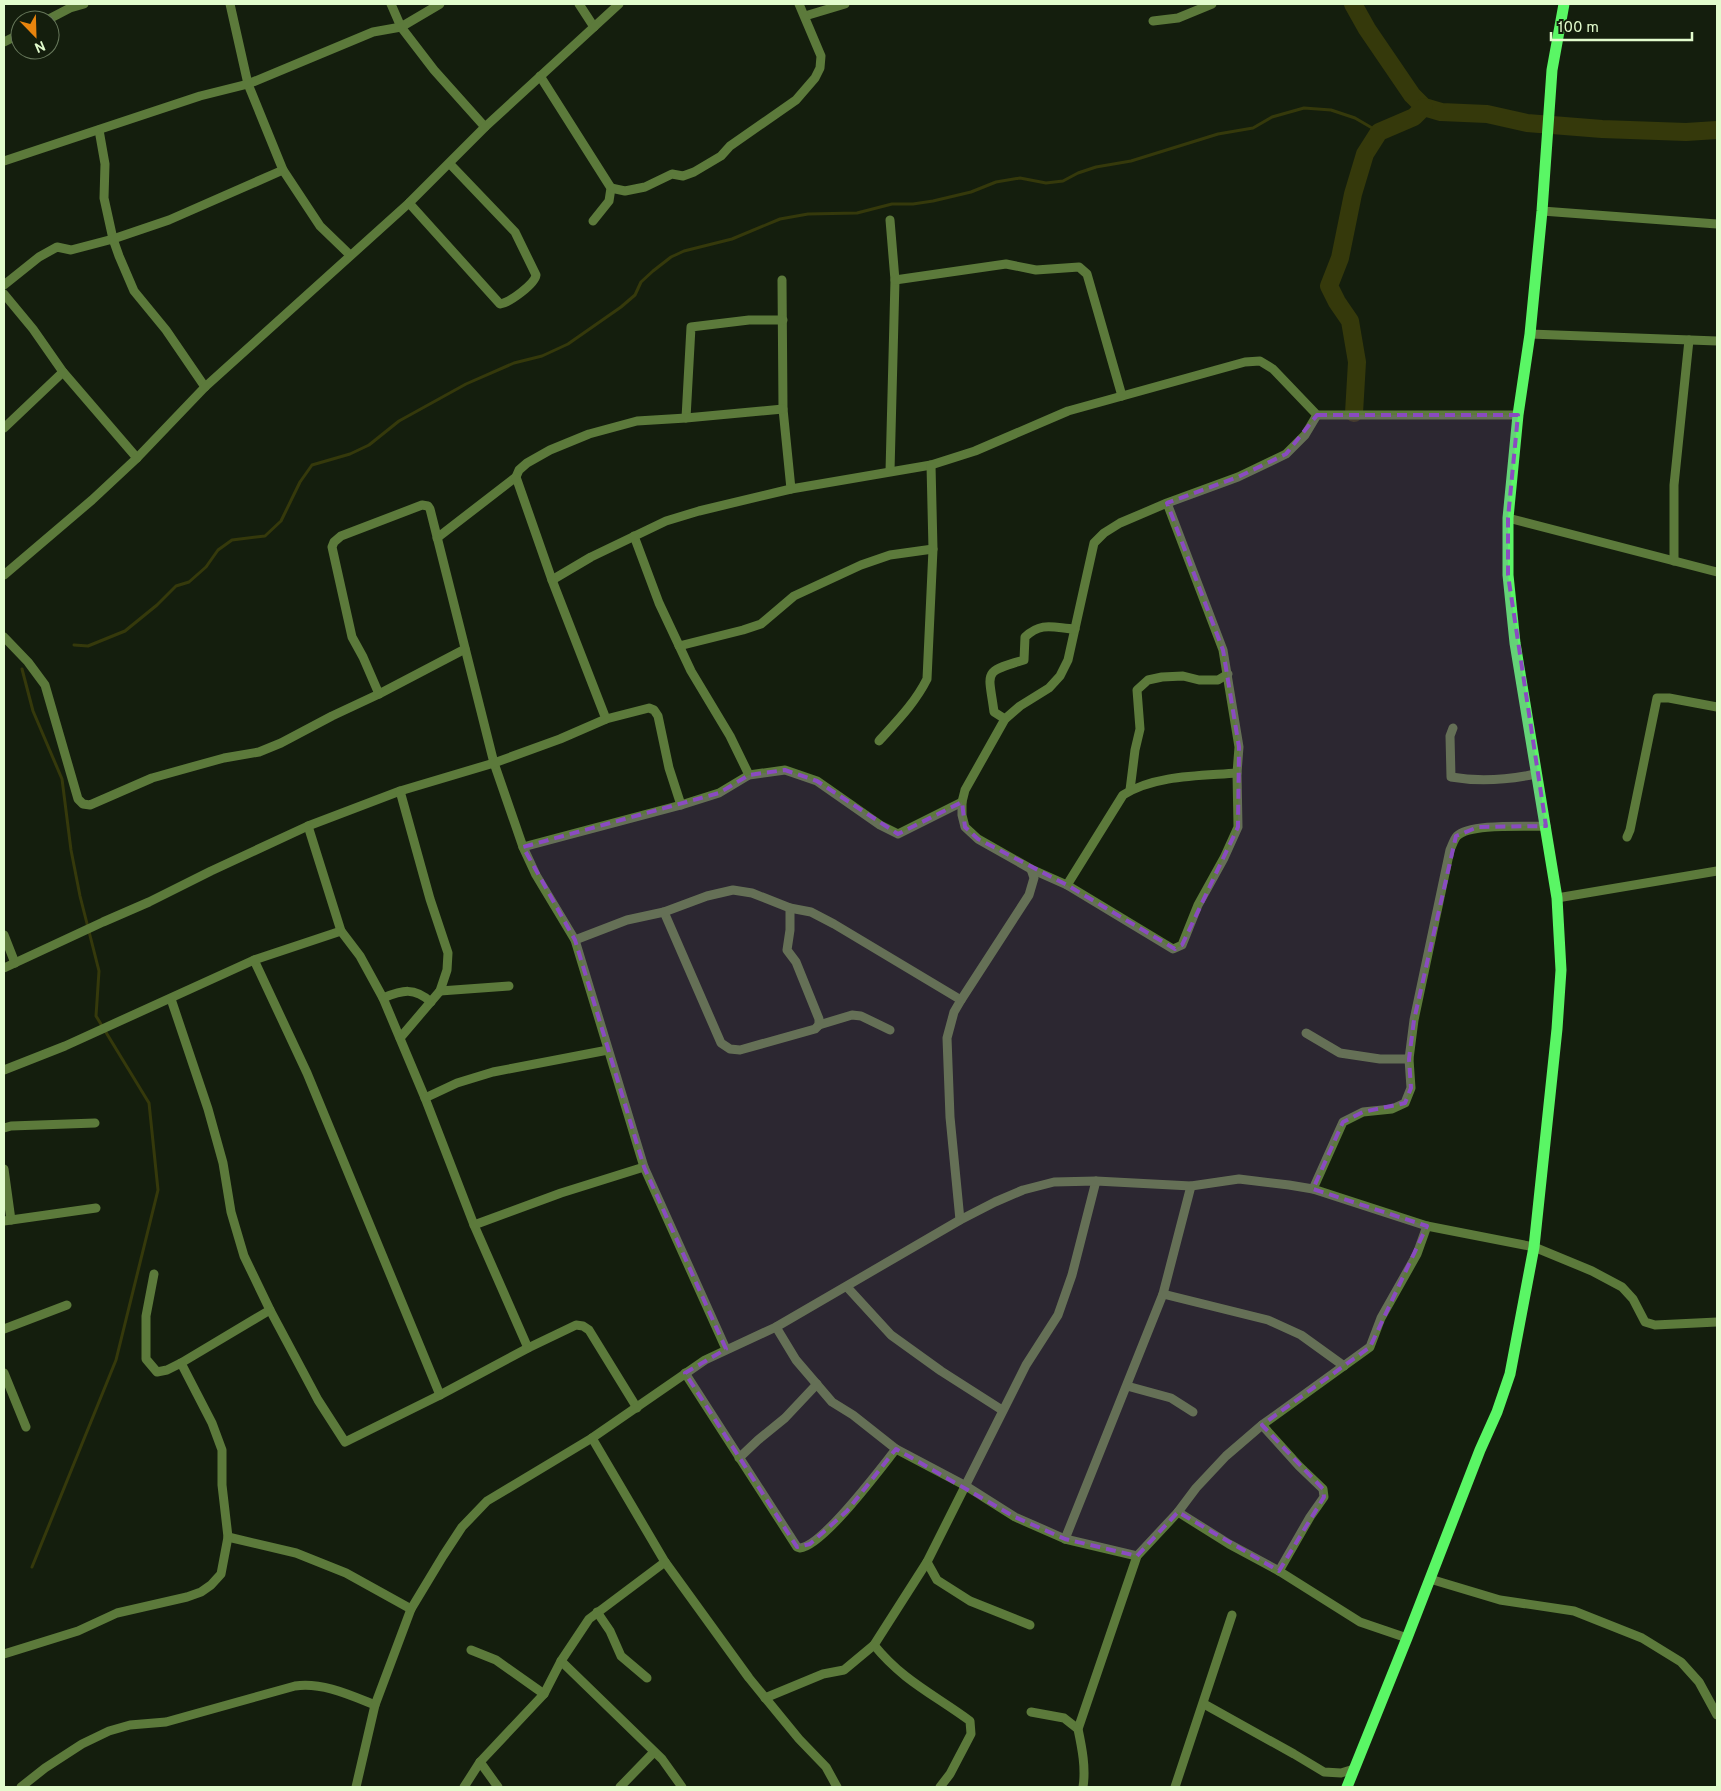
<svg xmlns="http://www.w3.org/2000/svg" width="1721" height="1791" viewBox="0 0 1721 1791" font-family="Overpass,sans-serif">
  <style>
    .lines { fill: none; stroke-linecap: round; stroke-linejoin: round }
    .stream { stroke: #35390b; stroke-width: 3 }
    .river { stroke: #35390b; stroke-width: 18 }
    .minor { stroke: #5c7a3b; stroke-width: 9 }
    .major { stroke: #5af665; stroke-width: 11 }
    .marked { fill: #8a4bc1; fill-opacity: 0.2; stroke: #8a4bc1; stroke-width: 4; stroke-dasharray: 10 6; stroke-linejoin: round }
  </style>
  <rect width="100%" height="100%" fill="#141e0d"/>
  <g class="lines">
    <!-- stream -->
    <g class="stream">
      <polyline points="74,645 88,646 125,631 157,605 176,586 189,582 206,567 218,550 232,540 265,536 281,521 300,482 312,465 350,454 369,445 399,421 466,384 514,363 542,356 568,344 621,307 635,295 641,282 653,271 671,257 684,251 732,239 780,219 808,214 857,213 892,204 913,204 933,201 971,192 996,182 1020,178 1046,183 1063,181 1078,173 1096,167 1131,161 1218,134 1253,128 1272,117 1304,108 1331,110 1355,118 1379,132"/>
      <polyline points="22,669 33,711 62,779 71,850 80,896 99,971 96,1016 149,1103 158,1190 116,1360 32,1567"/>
    </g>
    <!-- river -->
    <g class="river">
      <polyline points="1353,4 1367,29 1412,95 1424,107 1441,112 1487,114 1527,123 1602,129 1686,132 1717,130"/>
      <polyline points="1354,413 1357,362 1350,321 1337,302 1329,286 1340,258 1353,194 1365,154 1379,132 1414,117 1424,107"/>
    </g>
    <!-- minor -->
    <g class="minor">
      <polyline points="230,4 248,84 283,170 320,226 350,255"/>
      <polyline points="391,4 401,27 434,70 485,127"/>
      <polyline points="579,4 594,27"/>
      <polyline points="805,16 845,4"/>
      <polyline points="47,20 70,8 84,4"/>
      <polyline points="1153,21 1178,18 1212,4"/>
      <polyline points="4,42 20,34"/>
      <polyline points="540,76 611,188 609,201 593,221"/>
      <polyline points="99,130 105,164 104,198 113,239 119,256 134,291 166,330 205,387"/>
      <polyline points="4,161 200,96 248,84 373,32 401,27 440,4"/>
      <polyline points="611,188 625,191 645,187 672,174 683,176 694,172 721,156 730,146 796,100 815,78 820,68 821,56 799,4"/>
      <path d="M409 203 500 304C509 303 535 284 536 275L515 232 450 164"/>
      <polyline points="1542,211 1717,224"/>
      <polyline points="890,220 895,280 890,471"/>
      <polyline points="782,280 783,409 791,489"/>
      <polyline points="895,280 1006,264 1036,270 1079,267 1087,274 1122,396"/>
      <polyline points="4,285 39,257 57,247 71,250 113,239 169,220 283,170"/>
      <polyline points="4,294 33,329 63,372 137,458"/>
      <polyline points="1530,334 1717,341"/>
      <polyline points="686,418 691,327 749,320 783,320"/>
      <polyline points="4,428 63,372"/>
      <polyline points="1167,503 1223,650 1239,747 1237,773 1238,827 1224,858 1198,905 1182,945 1173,949 1067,885 1031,869 978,839 965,827 962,815 962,802 965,790 1005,719 1020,706 1049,688 1060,676 1068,660 1094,543 1104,533 1120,523 1167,503 1238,477 1286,454 1305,435 1317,415"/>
      <polyline points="1508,518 1717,572"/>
      <polyline points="634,536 659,603 691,671 730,736 749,775"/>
      <polyline points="437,538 516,477"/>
      <polyline points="1674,561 1674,485 1689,340"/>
      <polyline points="4,575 92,500 137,458 205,387 409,203 485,127 619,4"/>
      <polyline points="552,580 591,557 666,521 699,511 791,489 931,465 975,451 1068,411 1245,362 1260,361 1273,369 1317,415 1518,415"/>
      <polyline points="4,637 28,662 45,685 78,799 83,804 90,805 152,778 224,758 259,752 281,743 332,716 379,694 465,649"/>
      <polyline points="679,646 743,630 761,624 794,596 861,565 890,555 933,549"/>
      <polyline points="379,694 363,657 352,637 332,547 334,542 341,536 422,505 428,506 430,509 494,763 523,847 536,875 575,940 644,1167 726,1349"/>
      <polyline points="606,719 552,580 516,477 519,470 527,463 550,450 589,434 637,421 686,418 783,409"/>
      <path d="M1005 719 994 712C989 672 981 672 1024 660L1025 637C1042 621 1054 628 1075 629"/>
      <path d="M1453 728 1450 736 1451 777C1480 782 1507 780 1536 774"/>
      <path d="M879 741C897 721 915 703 927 679L933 549 931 465"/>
      <polyline points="1130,790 1135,750 1140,729 1137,690 1148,680 1162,677 1183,676 1199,680 1218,680 1228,674"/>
      <polyline points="308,826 341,931 360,956 383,998 425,1098 474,1225 528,1348"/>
      <polyline points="1627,837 1630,830 1657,698 1669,698 1717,707"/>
      <polyline points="523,847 681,805 719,793 749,775 785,770 817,781 880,825 898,834 962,802"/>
      <path d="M1067 885 1123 795C1155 775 1200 776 1237 773"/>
      <polyline points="1557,898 1717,871"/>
      <polyline points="790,908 790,930 787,950 796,962 819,1019 819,1025"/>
      <polyline points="664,912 721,1043 730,1049 740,1050 815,1029 819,1025 852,1015 861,1016 890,1030"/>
      <polyline points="4,935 15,963"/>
      <polyline points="575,940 627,920 664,912 707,896 733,890 752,893 790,908 811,912 834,924 961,1000"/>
      <polyline points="254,960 307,1073 440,1395"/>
      <polyline points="4,968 103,922 149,902 211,871 308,826 400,791 494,763 560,739 606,719 649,708 654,710 658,716 669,768 681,805"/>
      <polyline points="440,991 509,986"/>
      <path d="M383 998C403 990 414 987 431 1002"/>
      <polyline points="171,999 208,1109 223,1163 231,1212 244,1256 270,1310 318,1400 345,1442 440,1395 528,1348 576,1325 583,1326 589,1330 637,1408"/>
      <polyline points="1306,1033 1340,1053 1380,1059 1409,1059"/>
      <polyline points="400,1038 440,991 447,970 448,953 430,899 400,791"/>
      <polyline points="4,1070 65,1046 254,960 341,931"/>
      <polyline points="425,1098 457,1083 493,1072 608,1050"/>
      <polyline points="4,1128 11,1126 95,1123"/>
      <polyline points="4,1169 11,1220"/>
      <path d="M1313 1189 1343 1122 1363 1112 1392 1109 1405 1103 1411 1088 1409 1059 1414 1020 1450 850C1452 846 1454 839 1457 836 1470 823 1527 827 1546 826"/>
      <polyline points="960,1220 950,1117 947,1038 954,1012 961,1000 1029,895 1034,878 1031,869"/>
      <polyline points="4,1221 96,1208"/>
      <polyline points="474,1225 561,1193 644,1167"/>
      <polyline points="154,1274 146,1316 146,1359 157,1372 167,1370 181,1363 270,1310"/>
      <polyline points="847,1287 891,1335 941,1371 1002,1410"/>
      <polyline points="1163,1294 1268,1320 1301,1335 1344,1366"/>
      <polyline points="776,1327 796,1360 832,1402 853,1415 896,1449 966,1486 1015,1517 1065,1539 1137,1556"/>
      <polyline points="4,1329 67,1305"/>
      <polyline points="4,1373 26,1427"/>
      <path d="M685 1373 797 1547 800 1548C823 1546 880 1469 896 1449"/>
      <polyline points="1127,1386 1171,1398 1193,1412"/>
      <polyline points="1262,1425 1299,1466 1323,1489 1324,1497 1310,1517 1279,1571"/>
      <polyline points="592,1438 665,1562 749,1678 799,1739 826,1767 837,1787"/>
      <polyline points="739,1458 758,1440 785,1418 817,1384"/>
      <polyline points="1178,1512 1229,1544 1279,1571 1360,1622 1407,1638"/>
      <polyline points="228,1537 296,1553 346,1573 411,1609"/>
      <polyline points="1065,1539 1163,1294 1191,1186"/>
      <polyline points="927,1562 937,1580 970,1601 1030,1625"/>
      <polyline points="1430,1579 1500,1600 1574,1611 1642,1638 1681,1662 1699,1682 1717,1715"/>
      <polyline points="597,1612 610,1631 621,1656 647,1678"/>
      <path d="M874 1645C903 1681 935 1695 970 1721L971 1734 950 1774 940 1787"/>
      <polyline points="471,1650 496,1660 544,1694"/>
      <polyline points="4,1654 78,1631 117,1613 187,1597 201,1592 211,1585 221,1574 228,1537 222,1485 222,1450 212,1423 181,1363"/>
      <polyline points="561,1661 662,1759 682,1787"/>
      <polyline points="765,1698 823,1674 844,1670 874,1645 927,1562 1026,1365 1058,1315 1072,1275 1096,1181"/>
      <polyline points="1204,1704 1294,1754 1324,1772 1341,1773 1354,1769"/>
      <polyline points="1031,1712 1064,1718 1078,1729"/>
      <polyline points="480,1762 498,1787"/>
      <path d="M21 1787 45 1768 82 1744 109 1731 130 1725 166 1722 295 1686C322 1682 350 1695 375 1705"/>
      <polyline points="356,1787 375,1705 411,1609 443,1556 462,1527 487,1501 592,1438 705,1360 776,1327 960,1220 995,1202 1023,1190 1054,1182 1096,1181 1191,1186 1239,1179 1289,1185 1313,1189 1427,1226 1534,1247 1592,1271 1622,1287 1633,1299 1645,1322 1655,1325 1717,1322"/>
      <polyline points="464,1787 480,1762 544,1694 561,1661 589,1619 665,1562"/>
      <polyline points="620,1787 654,1752"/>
      <path d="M1083 1787C1086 1768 1082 1748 1078 1729L1137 1556 1178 1512 1196 1488 1226 1456 1262 1425 1370 1347 1381 1318 1417 1254 1427 1226"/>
      <polyline points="1175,1787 1232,1615"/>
    </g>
    <!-- major -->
    <polyline class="major" points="1347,1787 1407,1638 1480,1450 1497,1412 1510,1374 1534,1247 1557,1029 1561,970 1557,898 1515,643 1508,575 1508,518 1518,415 1530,334 1542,211 1552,70 1564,4"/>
  </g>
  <!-- marked area -->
  <path class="marked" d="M1317 415H1518L1508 518V575L1546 826 1478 827 1456 836 1414 1020 1409 1059 1411 1088 1405 1103 1363 1112 1343 1122 1313 1189 1427 1226 1370 1347 1262 1425 1323 1489 1324 1497 1279 1571 1178 1512 1137 1556 1065 1539 1015 1517 896 1449 847 1511 810 1544 797 1547 685 1373 726 1349 644 1167 575 940 523 847 719 793 749 775 785 770 817 781 898 834 962 802 965 827 978 839 1067 885 1175 949 1182 945 1238 827 1239 747 1223 650 1167 503 1238 477 1286 454Z"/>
  <!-- border -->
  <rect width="1721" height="1791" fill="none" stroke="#e2fccd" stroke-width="10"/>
  <!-- north arrow -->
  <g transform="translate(35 35) rotate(157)"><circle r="24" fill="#141e0d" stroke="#66775a"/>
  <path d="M0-4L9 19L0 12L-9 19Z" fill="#e8840d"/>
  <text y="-8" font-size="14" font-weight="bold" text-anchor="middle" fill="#e2fccd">N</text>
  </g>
  <!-- scale -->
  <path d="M1551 32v8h141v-8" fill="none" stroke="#e2fccd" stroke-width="2.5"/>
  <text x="1558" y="32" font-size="15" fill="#e2fccd" stroke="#141e0d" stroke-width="4" paint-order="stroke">100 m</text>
</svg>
